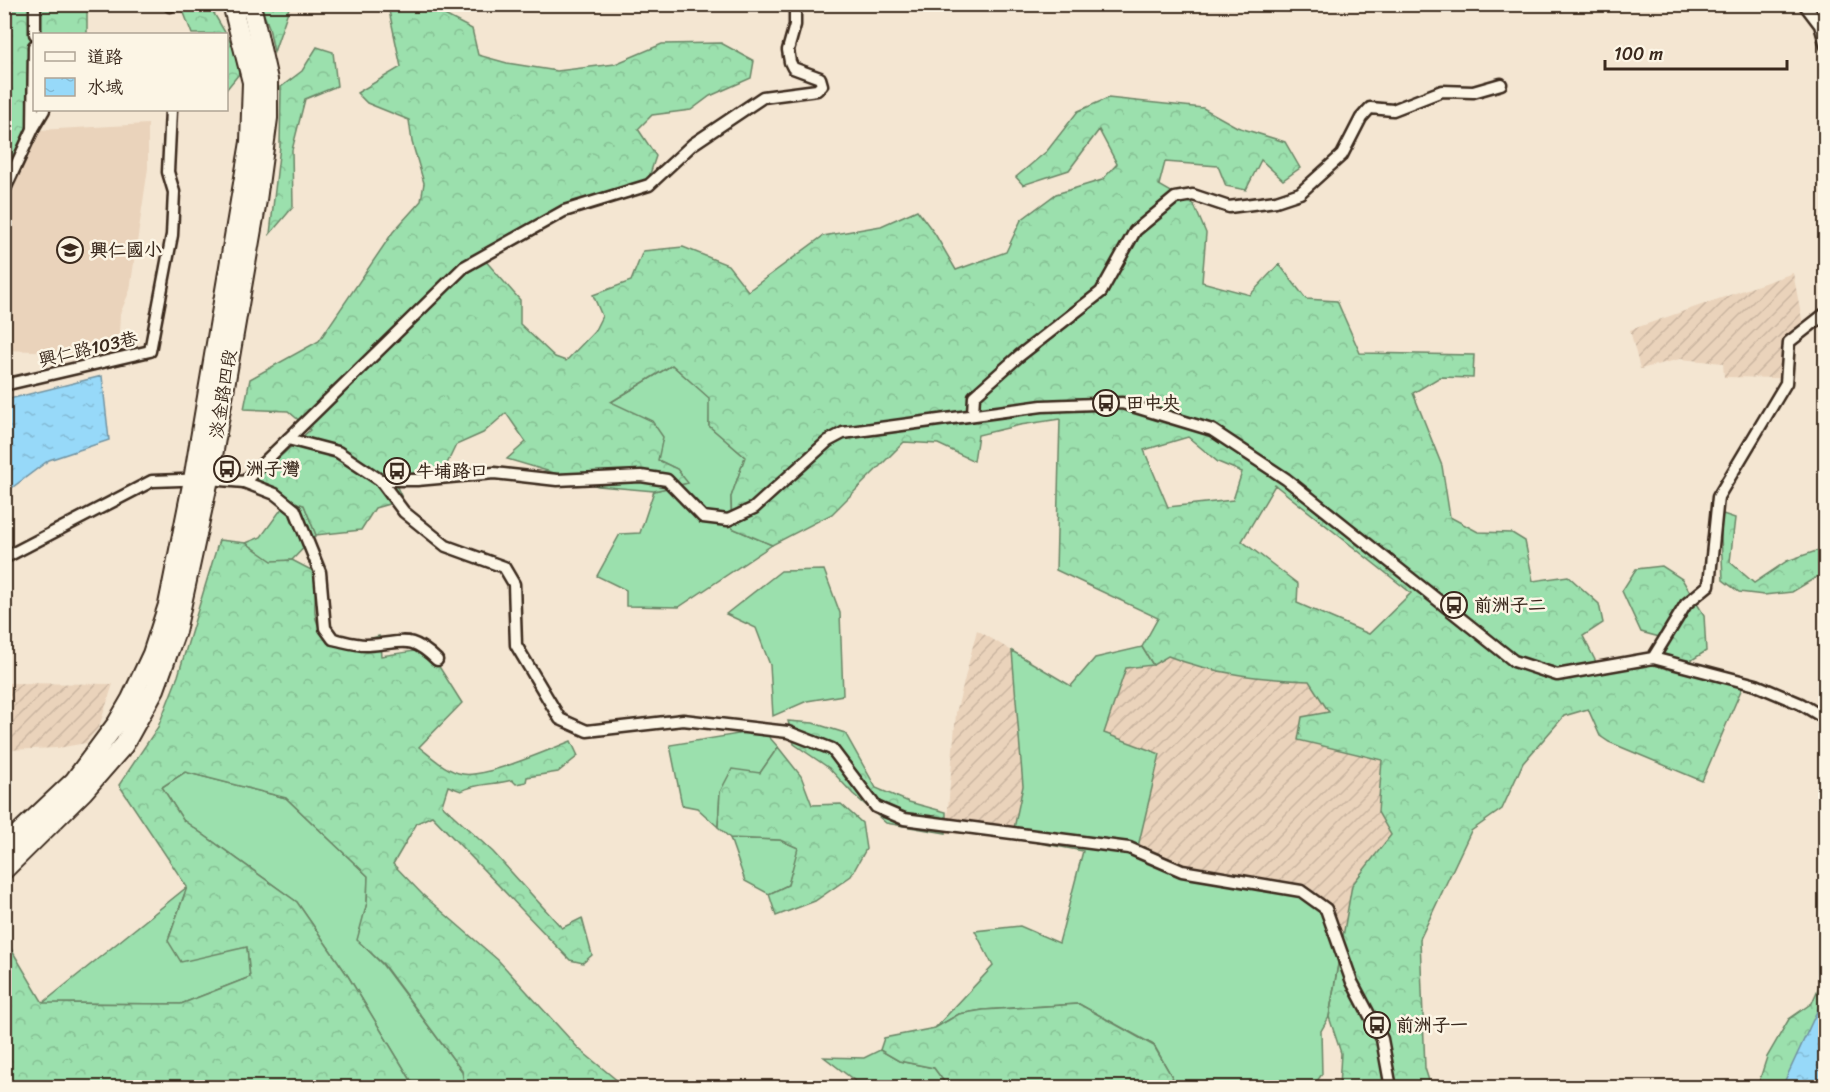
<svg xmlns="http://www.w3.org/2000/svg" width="1830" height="1092" viewBox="0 0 1830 1092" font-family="Sriracha,'LXGW WenKai TC',sans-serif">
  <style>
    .built { fill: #ead3bb }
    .industrial { fill: url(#industrial-furrows) }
    .grass { fill: #9be0ad; stroke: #6b8566; stroke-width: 1.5 }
    .forest { fill: url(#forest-crowns); stroke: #6b8566; stroke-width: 1.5; fill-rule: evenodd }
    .water { fill: url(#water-ripples); stroke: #7293a1; stroke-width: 1.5 }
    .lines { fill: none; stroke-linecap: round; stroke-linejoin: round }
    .street-casing { stroke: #3b2a1e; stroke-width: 15 }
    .primary-casing { stroke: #3b2a1e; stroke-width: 22 }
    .street { stroke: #fcf5e5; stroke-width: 10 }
    .primary { stroke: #fcf5e5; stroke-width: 18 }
    .labels { text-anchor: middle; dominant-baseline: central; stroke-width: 5; stroke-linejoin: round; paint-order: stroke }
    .poi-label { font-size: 18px; font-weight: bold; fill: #3b2a1e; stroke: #fcf5e5; text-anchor: start }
    .street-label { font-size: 18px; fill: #3b2a1e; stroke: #fcf5e5 }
  </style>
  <defs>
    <pattern id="industrial-furrows" width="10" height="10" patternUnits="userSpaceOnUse" patternTransform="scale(1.5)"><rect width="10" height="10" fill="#ead3bb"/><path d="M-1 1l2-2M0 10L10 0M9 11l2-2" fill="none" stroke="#cab5a0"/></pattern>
    <pattern id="forest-crowns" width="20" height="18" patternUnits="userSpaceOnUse" patternTransform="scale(1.5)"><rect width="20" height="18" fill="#9be0ad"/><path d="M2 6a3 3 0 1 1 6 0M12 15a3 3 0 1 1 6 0" fill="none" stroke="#86c094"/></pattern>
    <pattern id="water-ripples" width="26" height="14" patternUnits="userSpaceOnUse" patternTransform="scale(1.5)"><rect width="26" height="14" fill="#97d9f9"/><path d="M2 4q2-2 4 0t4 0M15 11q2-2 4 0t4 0" fill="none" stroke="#83bad5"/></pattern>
  </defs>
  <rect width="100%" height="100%" fill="#f4e6d2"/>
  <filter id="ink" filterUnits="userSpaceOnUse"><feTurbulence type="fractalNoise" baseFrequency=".0167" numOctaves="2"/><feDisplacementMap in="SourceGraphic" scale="12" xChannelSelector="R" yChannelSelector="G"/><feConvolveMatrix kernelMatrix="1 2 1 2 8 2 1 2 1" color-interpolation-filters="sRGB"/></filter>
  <g filter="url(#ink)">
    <!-- built -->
    <polygon class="built" points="148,124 148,168 130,290 120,314 118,354 5,350 4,210 39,130"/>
    <!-- industrial -->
    <g class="industrial">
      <polygon points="5,5 11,5 7,13 10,109 5,115"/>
      <polygon points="1793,273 1803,324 1785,341 1780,378 1724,377 1723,363 1680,359 1640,369 1630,330"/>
      <polygon points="977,630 1012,651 1023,786 1012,838 946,833 956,713"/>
      <polygon points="1168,656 1194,666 1272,679 1310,681 1329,712 1382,760 1378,812 1391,835 1352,885 1339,958 1137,851 1104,733 1126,668 1153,665"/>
      <polygon points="5,683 113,684 99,727 86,743 58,748 5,750"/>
    </g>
    <!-- grass -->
    <g class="grass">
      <polygon points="672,365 710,398 709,426 745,457 731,497 732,528 772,545 679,607 626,606 626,590 597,576 620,534 640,533 654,491 687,483 677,469 658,460 611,402"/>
      <polygon points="288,500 304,505 316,535 292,560 272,562 246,543 261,537"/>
      <polygon points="824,570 840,613 843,695 807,701 773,716 770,665 756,628 726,614 781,571"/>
      <polygon points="1142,647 1153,665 1126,668 1104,733 1160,754 1137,851 1179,875 1296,893 1321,910 1339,958 1329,1017 1321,1031 1322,1074 1313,1087 1185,1087 1176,1084 1154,1045 1079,1004 983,1010 959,1014 935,1028 993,966 975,931 1020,926 1059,943 1083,851 1012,838 1023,786 1012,651 1071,686 1095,658"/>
      <polygon points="763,730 778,747 760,773 720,792 718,827 697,808 682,805 670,745"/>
      <polygon points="185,772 286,798 368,876 367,903 358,940 382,964 462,1071 465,1087 415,1087 348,976 297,902 183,820 162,787"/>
      <polygon points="730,838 780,840 799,848 788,885 769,894 745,881"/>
      <polygon points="187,887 168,940 247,947 250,977 181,1004 43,1003"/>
      <polygon points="880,1050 899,1061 934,1068 948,1087 863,1087 824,1057 864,1058"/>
    </g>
    <!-- forest -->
    <g class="forest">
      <polygon points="11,5 87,5 87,34 34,34 28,129 5,176 5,115 10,109 7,13"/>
      <polygon points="181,5 209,5 226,34 192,34"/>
      <polygon points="260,5 290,5 274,52 269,27"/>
      <path d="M377 5H444L437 11 472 29 478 55 507 63 557 71 615 64 662 44 721 43 754 61 751 78 710 96 691 110 652 115 638 129 656 156 648 180 566 208 483 258 520 300V324L555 357 566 361 594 332 602 316 593 295 631 281 643 251 683 247 728 265 748 291 823 236 881 226 917 210 935 234 956 270 1006 252 1021 220 1056 194 1102 180 1117 164 1099 130 1069 170 1023 185 1016 177 1047 151 1078 111 1108 98 1203 108 1237 127 1285 142 1300 168 1283 180 1261 160 1246 190 1226 186 1218 166 1165 162 1159 185 1194 205 1206 233 1202 282 1250 295 1279 264 1306 299 1337 301 1360 353 1474 355 1473 378 1440 377 1413 393 1442 466 1450 517 1478 532 1512 533 1525 541 1533 581 1568 576 1599 604 1603 623 1583 636 1601 672 1659 661 1667 639 1641 632 1622 591 1636 569 1662 566 1682 579 1704 615 1706 651 1687 663 1745 681 1702 781 1609 742 1600 736 1588 709 1564 716 1523 763 1502 809 1471 831 1420 939 1425 1068 1431 1087H1339L1341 1053 1329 1017 1352 885 1391 835 1378 812 1382 760 1298 740 1302 717 1329 712 1309 681C1262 679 1213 674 1168 656L1153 665 1142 647 1158 618 1056 570 1060 419 1020 425 978 435 974 461 938 444 904 442 832 514 772 545 732 528 731 497 745 457 709 426V398L672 365 611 402 652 421 663 437 658 460 677 469 688 483 654 491 598 486 507 459 526 442 506 413 483 433 456 445 443 472 391 474 403 500 375 508 361 530 316 535 304 505 288 500 255 479 310 430 288 411 244 409 250 379 319 341 393 232 421 201 424 183 412 142 409 120 367 103 357 93 401 67 388 6ZM1188 437 1218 462 1242 472 1233 500 1168 507 1144 450ZM1275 485 1411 593 1369 634 1297 603 1298 584 1242 541Z"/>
      <polygon points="226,35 235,50 239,74 226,90"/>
      <polygon points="317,47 333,52 337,86 305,99 292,150 293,207 270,234 280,146 281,87 302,71"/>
      <polygon points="1720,513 1735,518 1730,562 1754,583 1787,561 1825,548 1825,572 1792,592 1764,595 1739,592 1723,580"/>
      <path d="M219 540 246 543 272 561 292 560 315 572C319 610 302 625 344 646L379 636 381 656 428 649 462 703 419 747C433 758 446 771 463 774 484 778 549 750 571 741L578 756 558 772 527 777 526 782 516 784 512 780C494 785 476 783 461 791L448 786 442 805 493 852 562 928 582 918 592 955 583 963 570 960 432 816 417 823 393 864 423 895 498 960 579 1049 625 1087H465L462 1071 383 964 357 940 367 903 368 876 286 798 185 772 162 787 183 820 297 902 348 976 415 1087H5L4 937 43 1003 181 1004 250 977 247 947 181 962 168 941 187 887 119 785 158 727 178 676Z"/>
      <polygon points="788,721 813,723 845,733 876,788 909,802 946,812 946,833 886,823 853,794 829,768 794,744"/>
      <polygon points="778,747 801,776 812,805 841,804 862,823 866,849 851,876 815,901 776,916 769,894 788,885 798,848 780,840 730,838 718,827 720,792 732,769 760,773"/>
      <polygon points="1825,973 1825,1025 1796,1087 1757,1088 1767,1057 1789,1019 1812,1003"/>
      <polygon points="1079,1004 1154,1046 1176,1084 1185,1087 948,1087 934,1068 899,1061 880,1050 884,1038 935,1028 959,1014 983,1010"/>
    </g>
    <!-- water -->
    <g class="water">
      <polygon points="102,376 109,440 49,460 5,493 5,400"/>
      <polygon points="1825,994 1825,1087 1782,1087"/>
    </g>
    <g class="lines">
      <defs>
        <g id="street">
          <polyline points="170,4 170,6"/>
          <polyline points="1804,4 1820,25 1826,46"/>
          <polyline points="35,34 35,4"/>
          <polyline points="34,127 44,110"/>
          <polyline points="4,191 33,129 34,46"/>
          <polyline points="4,385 150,351 172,235 174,192 168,172 171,110"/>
          <polyline points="973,413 974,396 1019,356 1101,292 1135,231 1175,198 1193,195 1229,207 1276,201 1300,193 1342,155 1361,118 1370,108 1393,110 1442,91 1473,92 1501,84"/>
          <polyline points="288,439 464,267 564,211 649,185 693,144 763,97 817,90 822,85 820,78 793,68 790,62 788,50 795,25 795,4"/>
          <polyline points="380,480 404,512 446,546 504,567 514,584 516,645 560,719 587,731 683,720 788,732 832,749 876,807 904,819 1129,848 1182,871 1301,891 1326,909 1352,982 1382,1039 1391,1088"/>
          <path d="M244 482 275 494 295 510 320 572 325 628 333 639C343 641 355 645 366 645 403 644 408 632 437 660"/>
          <polyline points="4,558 152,481 209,479 244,482 288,439 338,452 380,480 417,480 494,473 557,480 641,476 667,480 703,517 728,520 754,508 828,441 843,433 1042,406 1122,403 1212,430 1286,479 1514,661 1557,675 1653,658 1756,685 1801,704 1826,719"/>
          <polyline points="1653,658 1686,604 1709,585 1718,497 1786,383 1789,342 1826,313"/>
        </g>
        <g id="primary">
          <polyline points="4,847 74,781 117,723 131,699 152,654 168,605 193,480 250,142 252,82 232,4"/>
          <polyline points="4,870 83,792 124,745 155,689 176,631 209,479 257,200 268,118 268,80 253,13 248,4"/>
        </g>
      </defs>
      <!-- street casing -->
      <use href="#street" class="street-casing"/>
      <!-- primary casing -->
      <use href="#primary" class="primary-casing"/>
      <!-- street -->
      <use href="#street" class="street"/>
      <!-- primary -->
      <use href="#primary" class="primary"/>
    </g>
  </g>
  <!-- icons -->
  <defs>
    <symbol id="school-ring" viewBox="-11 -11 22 22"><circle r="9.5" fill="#fcf5e5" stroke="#3b2a1e" stroke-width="1.5"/><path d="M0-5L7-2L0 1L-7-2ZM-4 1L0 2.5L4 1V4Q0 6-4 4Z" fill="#3b2a1e"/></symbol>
    <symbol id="bus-ring" viewBox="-11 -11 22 22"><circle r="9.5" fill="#fcf5e5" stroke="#3b2a1e" stroke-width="1.5"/><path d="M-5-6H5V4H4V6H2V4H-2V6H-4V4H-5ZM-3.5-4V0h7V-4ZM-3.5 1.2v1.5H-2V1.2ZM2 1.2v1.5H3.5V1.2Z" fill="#3b2a1e"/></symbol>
  </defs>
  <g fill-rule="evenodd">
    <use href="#school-ring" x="55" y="235" width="30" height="30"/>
    <use href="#bus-ring" x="1091" y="388" width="30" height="30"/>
    <use href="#bus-ring" x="212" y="454" width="30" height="30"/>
    <use href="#bus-ring" x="382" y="456" width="30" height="30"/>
    <use href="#bus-ring" x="1439" y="590" width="30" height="30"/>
    <use href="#bus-ring" x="1362" y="1010" width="30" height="30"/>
  </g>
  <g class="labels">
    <!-- poi labels -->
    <g class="poi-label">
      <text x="90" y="250">興仁國小</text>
      <text x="1126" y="403">田中央</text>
      <text x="246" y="469">洲子灣</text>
      <text x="416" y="471">牛埔路口</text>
      <text x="1474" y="605">前洲子二</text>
      <text x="1396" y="1025">前洲子一</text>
    </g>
    <!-- street labels -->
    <g class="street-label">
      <text transform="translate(88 349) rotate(-13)">興仁路103巷</text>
      <text transform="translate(223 394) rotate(-81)">淡金路四段</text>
    </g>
  </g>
  <!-- margin -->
  <rect width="1830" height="1092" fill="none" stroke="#fcf5e5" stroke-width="24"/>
  <rect x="12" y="12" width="1806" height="1068" fill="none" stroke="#3b2a1e" stroke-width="2" filter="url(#ink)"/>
  <!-- legend -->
  <rect x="33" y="33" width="195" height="78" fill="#fcf5e5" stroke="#afa495" stroke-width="1.5"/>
  <rect x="45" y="52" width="30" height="9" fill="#fcf5e5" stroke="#afa495" stroke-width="1.5"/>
  <text x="87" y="63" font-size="18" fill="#3b2a1e">道路</text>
  <rect x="45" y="78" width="30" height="18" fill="url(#water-ripples)" stroke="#afa495" stroke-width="1.5"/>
  <text x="87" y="93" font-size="18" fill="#3b2a1e">水域</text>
  <!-- scale -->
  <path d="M1605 60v9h182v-9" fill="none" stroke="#3b2a1e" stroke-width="3"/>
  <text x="1614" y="60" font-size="18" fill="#3b2a1e" stroke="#fcf5e5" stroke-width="4.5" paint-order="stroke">100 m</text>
</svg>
